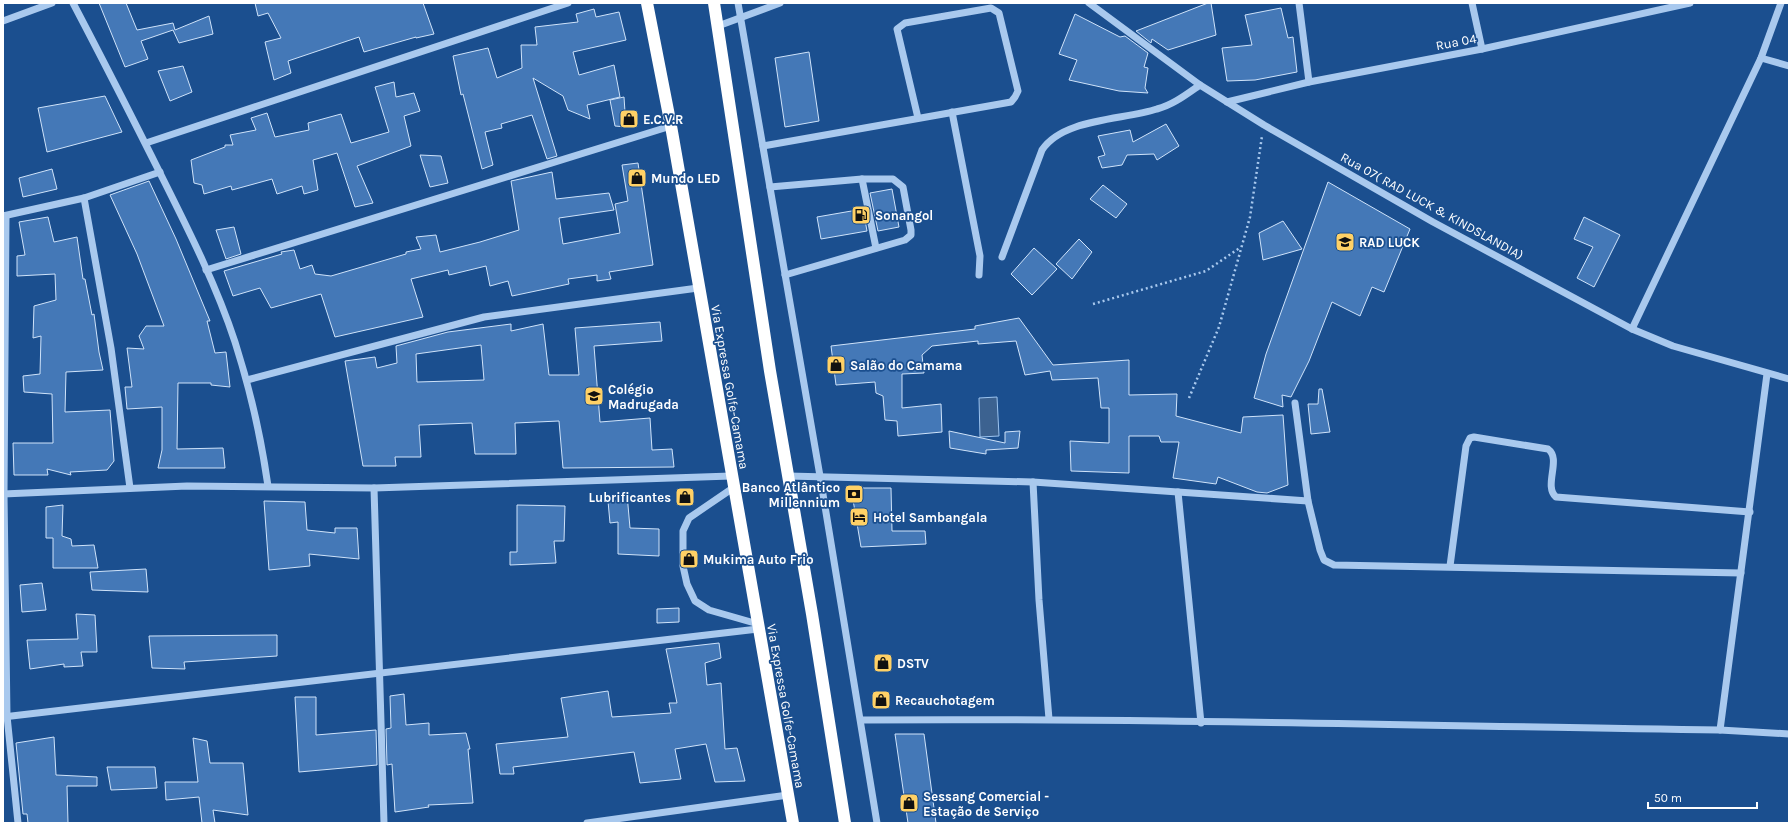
<svg xmlns="http://www.w3.org/2000/svg" width="1792" height="826" viewBox="0 0 1792 826" font-family="Karla,sans-serif">
  <style>
    .water { fill: #3c6290; stroke: #9cc4f0 }
    .building { fill: #4478b7; stroke: #cfe3fa; fill-rule: evenodd }
    .lines { fill: none; stroke-linecap: round; stroke-linejoin: round }
    .path { stroke: #a9c9ee; stroke-width: 2.5; stroke-dasharray: 2 3; stroke-linecap: butt }
    .minor { stroke: #a9c9ee; stroke-width: 7 }
    .highway { stroke: #fff; stroke-width: 12 }
    .labels { text-anchor: middle; dominant-baseline: central; stroke-width: 3.5; stroke-linejoin: round; paint-order: stroke }
    .street-label { font-size: 13px; fill: #fff; stroke: #1b4f8f }
    .poi-label { font-size: 13px; font-weight: bold; fill: #fff; stroke: #1b4f8f; text-anchor: start }
  </style>
  <rect width="100%" height="100%" fill="#1b4f8f"/>
  <!-- water -->
  <polygon class="water" points="997,397 999,436 980,437 979,398"/>
  <!-- building -->
  <g class="building">
    <polygon points="99,3 126,3 137,30 173,23 175,30 209,16 213,34 179,43 173,30 141,41 148,59 125,67"/>
    <polygon points="255,3 423,3 434,34 416,38 416,37 364,52 359,37 288,61 291,73 274,80 265,42 281,38 268,13 258,16"/>
    <polygon points="1208,3 1211,3 1216,35 1168,50 1152,39 1151,43 1136,31"/>
    <polygon points="1281,8 1288,38 1293,37 1297,72 1255,80 1227,81 1222,48 1252,45 1245,15"/>
    <polygon points="594,9 596,17 619,12 626,40 573,52 579,75 614,65 620,97 587,105 590,119 568,110 563,96 533,78 557,156 547,159 532,115 501,124 502,128 485,132 493,165 482,169 463,94 461,95 453,56 488,48 497,78 522,68 521,45 537,45 535,27 578,22 576,14"/>
    <polygon points="1075,14 1120,37 1125,36 1148,53 1144,67 1148,68 1145,88 1148,93 1119,91 1069,80 1077,60 1059,54"/>
    <polygon points="809,52 819,121 785,127 775,58"/>
    <polygon points="183,66 192,92 170,101 158,71"/>
    <polygon points="394,82 396,97 414,93 420,111 404,116 411,146 357,166 373,203 355,207 337,153 313,160 318,190 304,194 302,186 277,194 272,179 232,190 231,186 204,194 202,185 194,183 191,160 225,147 225,145 233,145 230,135 256,130 251,118 267,113 275,137 309,130 308,123 341,114 351,143 389,132 375,87"/>
    <polygon points="105,96 122,132 47,152 38,108"/>
    <polygon points="624,97 626,127 615,126 610,100"/>
    <polygon points="1166,124 1179,146 1157,160 1154,154 1127,155 1122,165 1102,168 1098,157 1105,155 1098,136 1130,130 1133,142"/>
    <polygon points="420,155 441,156 448,183 430,187"/>
    <polygon points="638,163 653,265 609,272 611,279 597,281 597,275 568,279 569,284 512,296 508,281 490,286 486,266 449,275 448,270 411,279 423,317 335,337 321,294 271,308 260,288 233,296 224,271 282,254 281,252 294,250 300,269 312,265 315,274 331,276 406,254 406,252 421,249 416,237 436,235 440,252 480,242 519,230 511,181 552,172 556,199 609,193 614,210 559,218 563,244 620,233 615,204 628,201 622,165"/>
    <polygon points="52,169 57,189 23,197 19,178"/>
    <polygon points="149,181 176,239 210,321 207,321 215,353 226,352 230,387 211,385 211,383 178,383 177,449 223,448 225,468 158,468 162,450 162,407 127,409 125,387 132,387 127,348 144,349 139,336 146,326 164,326 137,254 110,195"/>
    <polygon points="1328,182 1410,229 1384,292 1372,287 1360,316 1332,302 1309,361 1291,397 1282,395 1283,407 1254,398 1266,354"/>
    <polygon points="1103,185 1127,204 1116,218 1090,199"/>
    <polygon points="892,189 899,227 878,231 870,193"/>
    <polygon points="863,209 867,231 821,239 817,217"/>
    <polygon points="48,217 54,242 77,237 83,279 85,279 92,315 94,314 99,352 103,370 66,372 65,412 110,410 114,461 107,470 70,472 71,475 47,469 48,475 14,475 13,443 53,443 52,394 24,392 23,376 40,374 41,336 33,338 34,306 56,300 55,274 17,276 17,256 25,255 19,222"/>
    <polygon points="1584,217 1620,235 1594,287 1577,278 1593,247 1574,239"/>
    <polygon points="1283,221 1302,249 1263,260 1259,233"/>
    <polygon points="234,227 241,254 226,259 216,230"/>
    <polygon points="1079,239 1092,252 1072,279 1056,264"/>
    <polygon points="1034,248 1057,269 1032,295 1011,274"/>
    <polygon points="1019,318 1053,365 1129,360 1129,395 1177,394 1176,416 1241,433 1243,417 1283,415 1288,485 1267,493 1257,492 1218,477 1216,484 1173,478 1179,442 1161,442 1159,436 1129,436 1129,473 1071,471 1070,441 1109,443 1109,408 1101,408 1098,378 1052,380 1050,371 1025,375 1016,341 978,344 978,341 932,346 922,355 924,373 902,374 902,408 941,404 942,432 898,436 897,421 885,420 883,396 876,393 875,382 836,385 831,346 975,329 975,326"/>
    <path d="M660 322 662 341 594 346 600 422 650 418 652 450 672 449 674 467 563 468 559 421 515 423 516 454H475L472 423 419 425 421 457H395L396 466H363L345 361 375 357 377 368 397 363 396 346 448 332 511 324V331L543 324 549 375H579L575 328ZM481 345 484 380 417 382 416 354Z"/>
    <polygon points="1319,389 1322,389 1330,432 1311,434 1308,404 1318,404"/>
    <polygon points="949,431 1005,443 1005,432 1020,431 1018,448 986,450 986,454 950,448"/>
    <polygon points="851,488 891,488 892,531 925,531 926,544 861,547"/>
    <polygon points="627,494 630,528 659,529 659,556 618,554 618,522 610,523 608,501 619,501 619,495"/>
    <polygon points="264,501 305,502 307,530 335,533 335,528 357,528 359,559 309,554 310,566 269,570"/>
    <polygon points="63,505 62,536 71,539 72,546 94,545 98,568 53,568 53,538 46,538 46,507"/>
    <polygon points="517,505 565,506 564,541 554,541 556,563 510,565 510,552 517,552"/>
    <polygon points="146,569 148,592 92,590 90,572"/>
    <polygon points="42,583 46,610 22,612 20,585"/>
    <polygon points="679,608 679,622 657,623 657,609"/>
    <polygon points="76,614 95,615 97,652 81,652 83,666 64,667 64,664 30,669 27,640 78,639"/>
    <polygon points="277,635 277,656 184,662 185,669 152,668 149,636"/>
    <polygon points="719,643 721,658 705,663 707,685 721,683 725,749 737,748 745,781 715,782 706,744 675,749 681,779 640,783 634,752 513,767 514,774 500,774 496,744 568,737 561,698 608,691 612,717 671,713 669,703 677,703 666,649"/>
    <polygon points="404,694 406,725 429,723 429,735 466,733 470,749 468,749 473,803 428,805 429,807 395,812 392,764 387,765 386,729 391,728 390,696"/>
    <polygon points="295,697 316,697 316,735 376,730 377,765 299,772"/>
    <polygon points="895,734 924,734 936,823 908,823"/>
    <polygon points="54,737 56,775 97,777 97,786 67,786 68,823 28,823 27,814 23,814 16,743"/>
    <polygon points="193,738 207,741 210,763 243,763 248,815 213,810 215,823 202,823 199,797 166,800 165,782 198,782"/>
    <polygon points="107,767 155,767 157,788 111,790"/>
  </g>
  <g class="lines">
    <!-- path -->
    <g class="path">
      <polyline points="1093,304 1206,271 1241,247"/>
      <polyline points="1189,398 1219,327 1250,217 1262,136"/>
    </g>
    <!-- minor -->
    <g class="minor">
      <path d="M73 3C104 62 134 121 164 181 190 233 217 287 235 342 250 389 261 437 268 486"/>
      <polyline points="738,3 820,476 877,823"/>
      <polyline points="1089,3 1200,85 1264,125 1433,222 1632,329 1673,346 1789,379"/>
      <polyline points="1299,3 1309,82"/>
      <polyline points="1472,3 1482,49"/>
      <polyline points="3,21 52,3"/>
      <polyline points="718,26 780,3"/>
      <polyline points="1761,58 1789,66"/>
      <polyline points="1227,102 1309,82 1482,49 1690,3"/>
      <polyline points="952,112 980,256 979,275"/>
      <polyline points="146,143 568,3"/>
      <polyline points="763,146 1011,102 1015,97 1018,91 999,13 991,8 905,23 897,29 918,118"/>
      <polyline points="862,179 876,248"/>
      <polyline points="770,187 862,179 893,179 903,187 911,230 911,235 905,240 785,275"/>
      <polyline points="84,198 111,348 130,488"/>
      <polyline points="3,216 84,198 160,172"/>
      <polyline points="6,216 4,494 7,716 18,823"/>
      <path d="M1002 257 1042 150C1063 118 1124 120 1157 109 1173 105 1187 94 1200 85"/>
      <polyline points="206,270 671,126"/>
      <polyline points="1632,329 1761,58 1781,3"/>
      <polyline points="247,380 484,317 698,288"/>
      <polyline points="1295,403 1308,501 1320,550 1324,560 1334,565 1741,573"/>
      <polyline points="788,476 1033,482 1308,501"/>
      <polyline points="1033,482 1039,600 1049,719"/>
      <polyline points="374,488 384,823"/>
      <polyline points="733,488 689,518 683,531 683,566 687,584 695,601 709,610 758,624"/>
      <polyline points="1178,492 1201,723"/>
      <polyline points="3,494 187,486 374,488 731,476"/>
      <path d="M1450 566 1466 446 1470 438 1474 437 1548 449C1562 459 1543 486 1556 497L1750 512"/>
      <polyline points="3,717 758,629"/>
      <path d="M861 720C1147 718 1433 726 1720 730L1789 734"/>
      <polyline points="1720,730 1767,374"/>
      <polyline points="587,823 788,795"/>
    </g>
    <!-- highway -->
    <g class="highway">
      <polyline points="647,3 671,126 793,823"/>
      <polyline points="714,3 770,371 812,614 845,823"/>
    </g>
  </g>
  <!-- icons -->
  <defs>
    <symbol id="shop-square" viewBox="-11 -11 22 22"><rect x="-9" y="-9" width="18" height="18" rx="4" fill="#ffd166" stroke="#1b4f8f"/><path d="M-5-2.5h2.3a2.7 3.5 0 0 1 5.4 0H5L5.5 6h-11ZM-1.5-2.5h3a1.5 2.3 0 0 0-3 0Z" fill="#111"/></symbol>
    <symbol id="fuel-square" viewBox="-11 -11 22 22"><rect x="-9" y="-9" width="18" height="18" rx="4" fill="#ffd166" stroke="#1b4f8f"/><path d="M-5.5-6h7V0h2V4h1.3V-2.5L3-4.5l.8-.8L6-3V5H2.5V1h-1V6h-7ZM-4.2-4.7v3.2H.2V-4.7Z" fill="#111"/></symbol>
    <symbol id="school-square" viewBox="-11 -11 22 22"><rect x="-9" y="-9" width="18" height="18" rx="4" fill="#ffd166" stroke="#1b4f8f"/><path d="M0-5L7-2L0 1L-7-2ZM-4 1L0 2.5L4 1V4Q0 6-4 4Z" fill="#111"/></symbol>
    <symbol id="university-square" viewBox="-11 -11 22 22"><rect x="-9" y="-9" width="18" height="18" rx="4" fill="#ffd166" stroke="#1b4f8f"/><path d="M0-5L7-2L0 1L-7-2ZM-4 1L0 2.5L4 1V4Q0 6-4 4Z" fill="#111"/></symbol>
    <symbol id="bank-square" viewBox="-11 -11 22 22"><rect x="-9" y="-9" width="18" height="18" rx="4" fill="#ffd166" stroke="#1b4f8f"/><path d="M-6-4H6V4H-6ZM0-2.3a2.3 2.3 0 1 0 0 4.6a2.3 2.3 0 1 0 0-4.6Z" fill="#111"/></symbol>
    <symbol id="hotel-square" viewBox="-11 -11 22 22"><rect x="-9" y="-9" width="18" height="18" rx="4" fill="#ffd166" stroke="#1b4f8f"/><path d="M-6-4.5h1.5V1H6V5H4.5V3h-9V5H-6ZM-4 0a1.8 1.8 0 1 1 3.6 0ZM.5 0V-2.5h3Q6-2.5 6 0Z" fill="#111"/></symbol>
  </defs>
  <g fill-rule="evenodd">
    <use href="#shop-square" x="618" y="108" width="22" height="22"/>
    <use href="#shop-square" x="626" y="167" width="22" height="22"/>
    <use href="#fuel-square" x="850" y="204" width="22" height="22"/>
    <use href="#school-square" x="1334" y="231" width="22" height="22"/>
    <use href="#shop-square" x="825" y="354" width="22" height="22"/>
    <use href="#university-square" x="583" y="385" width="22" height="22"/>
    <use href="#bank-square" x="843" y="483" width="22" height="22"/>
    <use href="#shop-square" x="674" y="486" width="22" height="22"/>
    <use href="#hotel-square" x="848" y="506" width="22" height="22"/>
    <use href="#shop-square" x="678" y="548" width="22" height="22"/>
    <use href="#shop-square" x="872" y="652" width="22" height="22"/>
    <use href="#shop-square" x="870" y="689" width="22" height="22"/>
    <use href="#shop-square" x="898" y="792" width="22" height="22"/>
  </g>
  <g class="labels">
    <!-- street labels -->
    <g class="street-label">
      <text transform="translate(1456 42) rotate(-11)">Rua 04</text>
      <text transform="translate(1432 206) rotate(29)">Rua 07( RAD LUCK &amp; KINDSLANDIA)</text>
      <text transform="translate(730 387) rotate(80)">Via Expressa Golfe-Camama</text>
      <text transform="translate(786 706) rotate(80)">Via Expressa Golfe-Camama</text>
    </g>
    <!-- poi labels -->
    <g class="poi-label">
      <text x="643" y="119">E.C.V.R</text>
      <text x="651" y="178">Mundo LED</text>
      <text x="875" y="215">Sonangol</text>
      <text x="1359" y="242">RAD LUCK</text>
      <text x="850" y="365">Salão do Camama</text>
      <text x="608" y="389">Colégio<tspan x="608" dy="15">Madrugada</tspan></text>
      <text x="840" y="487" text-anchor="end">Banco Atlântico<tspan x="840" dy="15">Millennium</tspan></text>
      <text x="671" y="497" text-anchor="end">Lubrificantes</text>
      <text x="873" y="517">Hotel Sambangala</text>
      <text x="703" y="559">Mukima Auto Frio</text>
      <text x="897" y="663">DSTV</text>
      <text x="895" y="700">Recauchotagem</text>
      <text x="923" y="796">Sessang Comercial -<tspan x="923" dy="15">Estação de Serviço</tspan></text>
    </g>
  </g>
  <!-- border -->
  <rect width="1792" height="826" fill="none" stroke="#ffffff" stroke-width="8"/>
  <!-- scale -->
  <path d="M1648 802v6h109v-6" fill="none" stroke="#ffffff" stroke-width="2"/>
  <text x="1654" y="802" font-size="12" fill="#ffffff" stroke="#1b4f8f" stroke-width="3" paint-order="stroke">50 m</text>
</svg>
